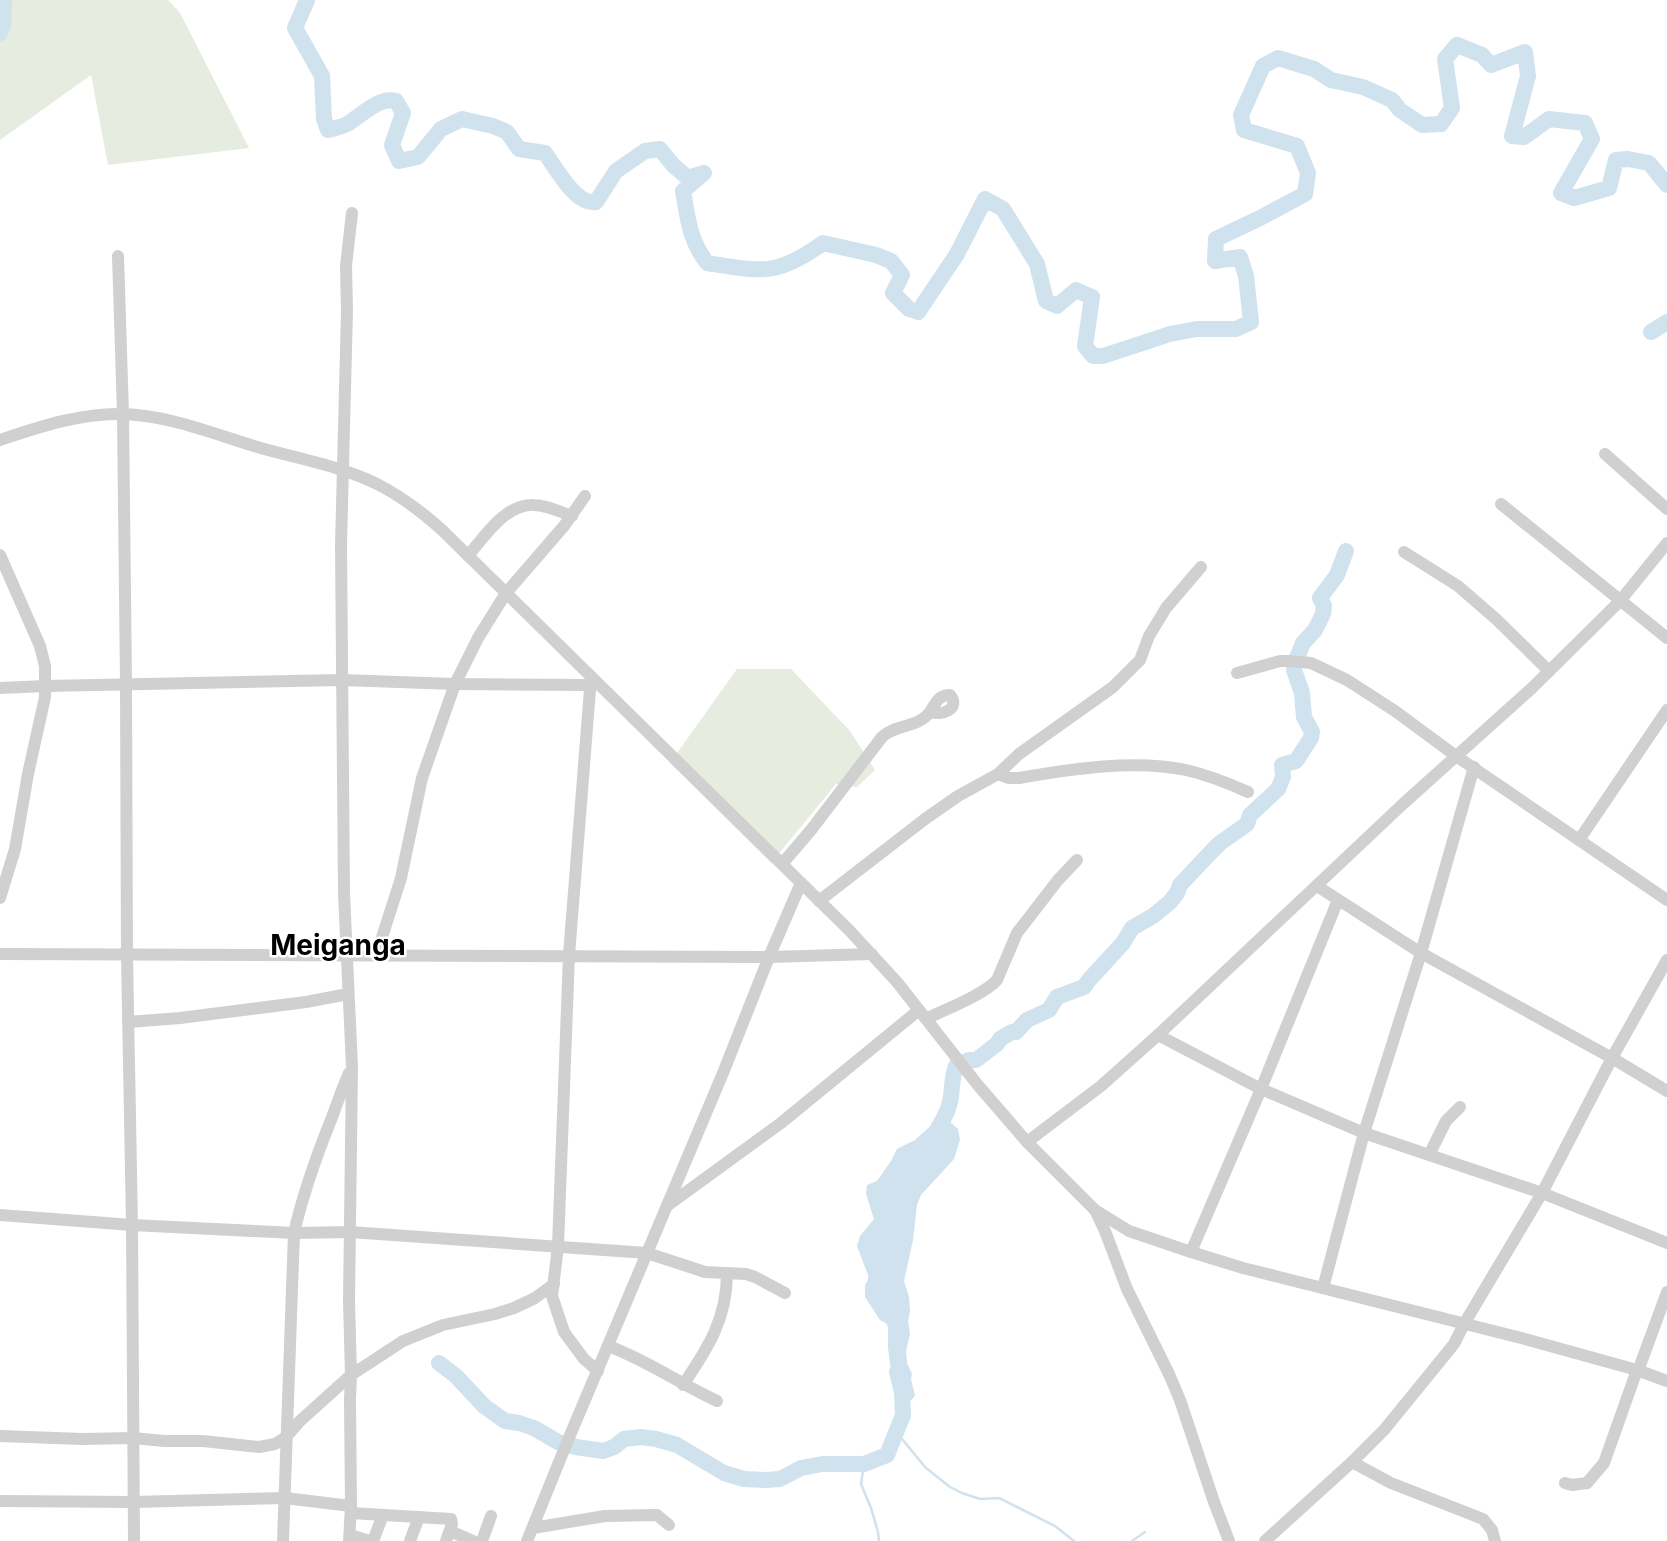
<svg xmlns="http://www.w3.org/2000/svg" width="1667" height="1541" viewBox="0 0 1667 1541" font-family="Inter,sans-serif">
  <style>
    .green { fill: #e6ecdf }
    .water { fill: #cfe2ee }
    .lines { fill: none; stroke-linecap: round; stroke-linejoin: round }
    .stream { stroke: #cfe2ee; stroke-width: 2.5 }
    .river { stroke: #cfe2ee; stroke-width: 16 }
    .minor { stroke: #d0d0d0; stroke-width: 12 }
    .labels { text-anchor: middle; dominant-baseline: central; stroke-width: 5; stroke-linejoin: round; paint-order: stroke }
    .town-label { font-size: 28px; font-weight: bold; fill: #000; stroke: #fff }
  </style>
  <rect width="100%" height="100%" fill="#fff"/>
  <!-- green -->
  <g class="green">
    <polygon points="0,0 168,0 180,13 249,148 108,165 91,75 0,140"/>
    <polygon points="737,669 791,669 850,731 875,770 857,787 836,784 771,863 670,763"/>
  </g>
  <!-- water -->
  <polygon class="water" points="943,1120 950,1122 958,1129 960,1140 954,1159 921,1195 917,1205 913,1240 904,1281 909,1297 910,1312 908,1321 910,1334 906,1351 907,1363 912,1374 911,1379 915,1396 910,1401 906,1401 891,1371 888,1348 888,1327 886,1323 880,1320 865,1297 865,1285 868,1280 868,1275 857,1246 860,1236 874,1219 866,1194 867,1185 877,1181 891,1161 897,1149 915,1140 936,1121"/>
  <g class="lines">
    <!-- stream -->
    <g class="stream">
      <polyline points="897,1433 926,1468 950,1487 962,1493 980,1499 999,1498 1055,1526 1074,1541"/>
      <polyline points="864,1464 861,1484 871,1508 878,1532 879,1541"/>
      <polyline points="1132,1541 1145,1532"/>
    </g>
    <!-- river -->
    <g class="river">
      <path d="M307 0 295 28 322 76 324 119 328 130C334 128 342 127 347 124 361 116 379 96 396 101L403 113 392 145 399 161 418 157 441 129 462 119 493 126 507 132 519 149 545 153C556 168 575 205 596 202L616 171 645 151 660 149 673 165 688 178 704 173 683 191C688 219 689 239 707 263 727 266 755 272 774 268 792 264 808 254 823 243L876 255 891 261 902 275 893 293 909 309 918 312 957 254 985 199 1003 209 1037 264 1046 301 1057 306 1076 290 1092 297 1085 346 1093 356H1103L1170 334 1197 329H1236L1251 322 1246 276 1240 257 1215 261 1216 239 1260 218 1305 194 1308 173 1297 146 1244 130 1241 115 1263 66 1278 58 1314 69 1331 80 1363 87 1392 100 1400 110 1422 125 1441 124 1452 108 1445 59 1457 45 1482 55 1491 65 1525 52 1528 76 1512 136 1524 137 1549 119 1585 123 1592 139 1561 193 1574 198 1609 188 1616 160 1628 159 1649 163 1667 185"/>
      <polyline points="0,33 3,26 4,0"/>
      <polyline points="1651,332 1667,322"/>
      <path d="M932 1138C939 1127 947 1115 950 1102 953 1088 951 1080 956 1066L969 1060H976L997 1044 1000 1039 1012 1032H1016L1027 1020 1049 1010 1057 997 1084 987 1089 980 1123 943 1132 928 1153 916 1170 902 1177 893 1180 885 1211 852 1220 843 1247 824 1250 815 1278 789 1283 777 1282 765 1296 761 1311 738 1312 732 1304 717 1302 693 1294 670V665L1303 643 1315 630 1323 614 1324 606 1320 598 1337 575 1346 551"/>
      <polyline points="439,1363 456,1376 484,1406 505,1421 519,1423 534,1428 558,1442 576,1447 603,1451 614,1447 624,1439 641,1437 656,1439 677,1445 724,1473 744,1479 766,1480 780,1479 801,1468 822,1464 864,1464 887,1455 903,1415 902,1392 897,1372"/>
    </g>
    <!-- minor -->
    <g class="minor">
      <polyline points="118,256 123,414 126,684 127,955 132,1225 134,1541"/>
      <path d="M0 440C39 427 80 413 122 414 170 415 216 435 261 448 299 459 341 466 377 484 401 496 422 512 442 530L849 930 897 982 977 1084 1027 1142 1095 1210 1129 1231 1191 1252 1243 1268 1525 1339 1637 1370 1667 1381"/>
      <polyline points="1605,454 1667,509"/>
      <polyline points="1501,504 1667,638"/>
      <polyline points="1404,552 1458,586 1496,619 1549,671"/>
      <polyline points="0,555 40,646 45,666 45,697 28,774 15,849 0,898"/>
      <path d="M468 556C484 537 506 503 534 505 547 505 560 512 572 516"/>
      <polyline points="1237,673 1280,661 1288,661 1311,663 1347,680 1395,711 1456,756 1667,900"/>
      <polyline points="591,677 569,955 558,1246 552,1296 564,1332 584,1359 598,1371"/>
      <polyline points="0,688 46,686 342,680 455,684 590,685"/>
      <path d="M998 774 1009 778H1019C1071 769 1135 759 1186 770 1208 775 1228 783 1248 792"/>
      <polyline points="1579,840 1667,710"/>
      <path d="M782 864 811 830 882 737C896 724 918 728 930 712 936 703 938 695 950 695 961 709 942 716 930 712"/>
      <polyline points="1317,886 1421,953 1612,1058 1667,1091"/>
      <polyline points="819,901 925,819 958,796 998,774 1019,754 1113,687 1140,660 1149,636 1166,608 1201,567"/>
      <polyline points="0,954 769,957 872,954"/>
      <polyline points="376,956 401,878 422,778 455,684 478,638 506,593 564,526 585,496"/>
      <path d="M926 1019C944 1010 985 994 997 980L1017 933 1058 880 1077 860"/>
      <polyline points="128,1022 180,1018 306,1002 348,994"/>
      <polyline points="1158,1035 1261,1089 1364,1133 1542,1193 1667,1243"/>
      <polyline points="1027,1142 1101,1086 1158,1035 1404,803 1532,688 1620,601 1667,543"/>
      <polyline points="1429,1155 1446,1121 1460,1107"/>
      <polyline points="667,1206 781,1123 919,1010"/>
      <polyline points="1095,1210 1105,1231 1127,1289 1169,1374 1180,1400 1214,1502 1229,1541"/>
      <polyline points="0,1215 132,1225 294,1233 350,1232 647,1253 705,1272 746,1274 755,1277 785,1293"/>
      <polyline points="1191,1252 1261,1089 1338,900"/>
      <polyline points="1323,1288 1364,1133 1421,953 1474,767"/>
      <path d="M608 1346C647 1360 680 1384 717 1401"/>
      <polyline points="1638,1371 1667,1292"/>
      <path d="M683 1385C708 1348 727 1319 727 1273"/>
      <polyline points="0,1436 83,1439 133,1438 164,1441 203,1441 259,1447 275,1444 286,1437 300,1421 351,1375 403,1341 443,1325 495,1314 514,1308 535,1298 554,1284"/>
      <polyline points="1352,1462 1391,1483 1483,1519 1492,1530 1495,1541"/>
      <polyline points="1565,1483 1572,1485 1587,1483 1604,1463 1637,1370"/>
      <polyline points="0,1501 133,1502 285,1498 351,1506"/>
      <polyline points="351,1513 451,1519 452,1524 446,1541"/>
      <polyline points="533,1528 605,1516 657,1515 669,1525"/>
      <polyline points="450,1531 473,1541"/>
      <polyline points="350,1535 370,1541"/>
      <path d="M283 1541 294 1233C303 1194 316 1157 331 1120 337 1104 342 1089 349 1073"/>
      <polyline points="349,1541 351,1506 350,1400 351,1375 349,1301 352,1067 344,893 341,545 347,311 346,266 352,213"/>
      <polyline points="373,1541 383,1515"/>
      <polyline points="410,1541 419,1517"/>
      <polyline points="482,1541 491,1516"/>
      <polyline points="527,1541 568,1440 723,1073 769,957 801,883"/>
      <polyline points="1265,1541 1352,1462 1384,1430 1454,1344 1464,1324 1542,1193 1612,1058 1667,960"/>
    </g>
  </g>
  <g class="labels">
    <!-- town labels -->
    <g class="town-label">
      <text x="338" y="945">Meiganga</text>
    </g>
  </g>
</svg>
